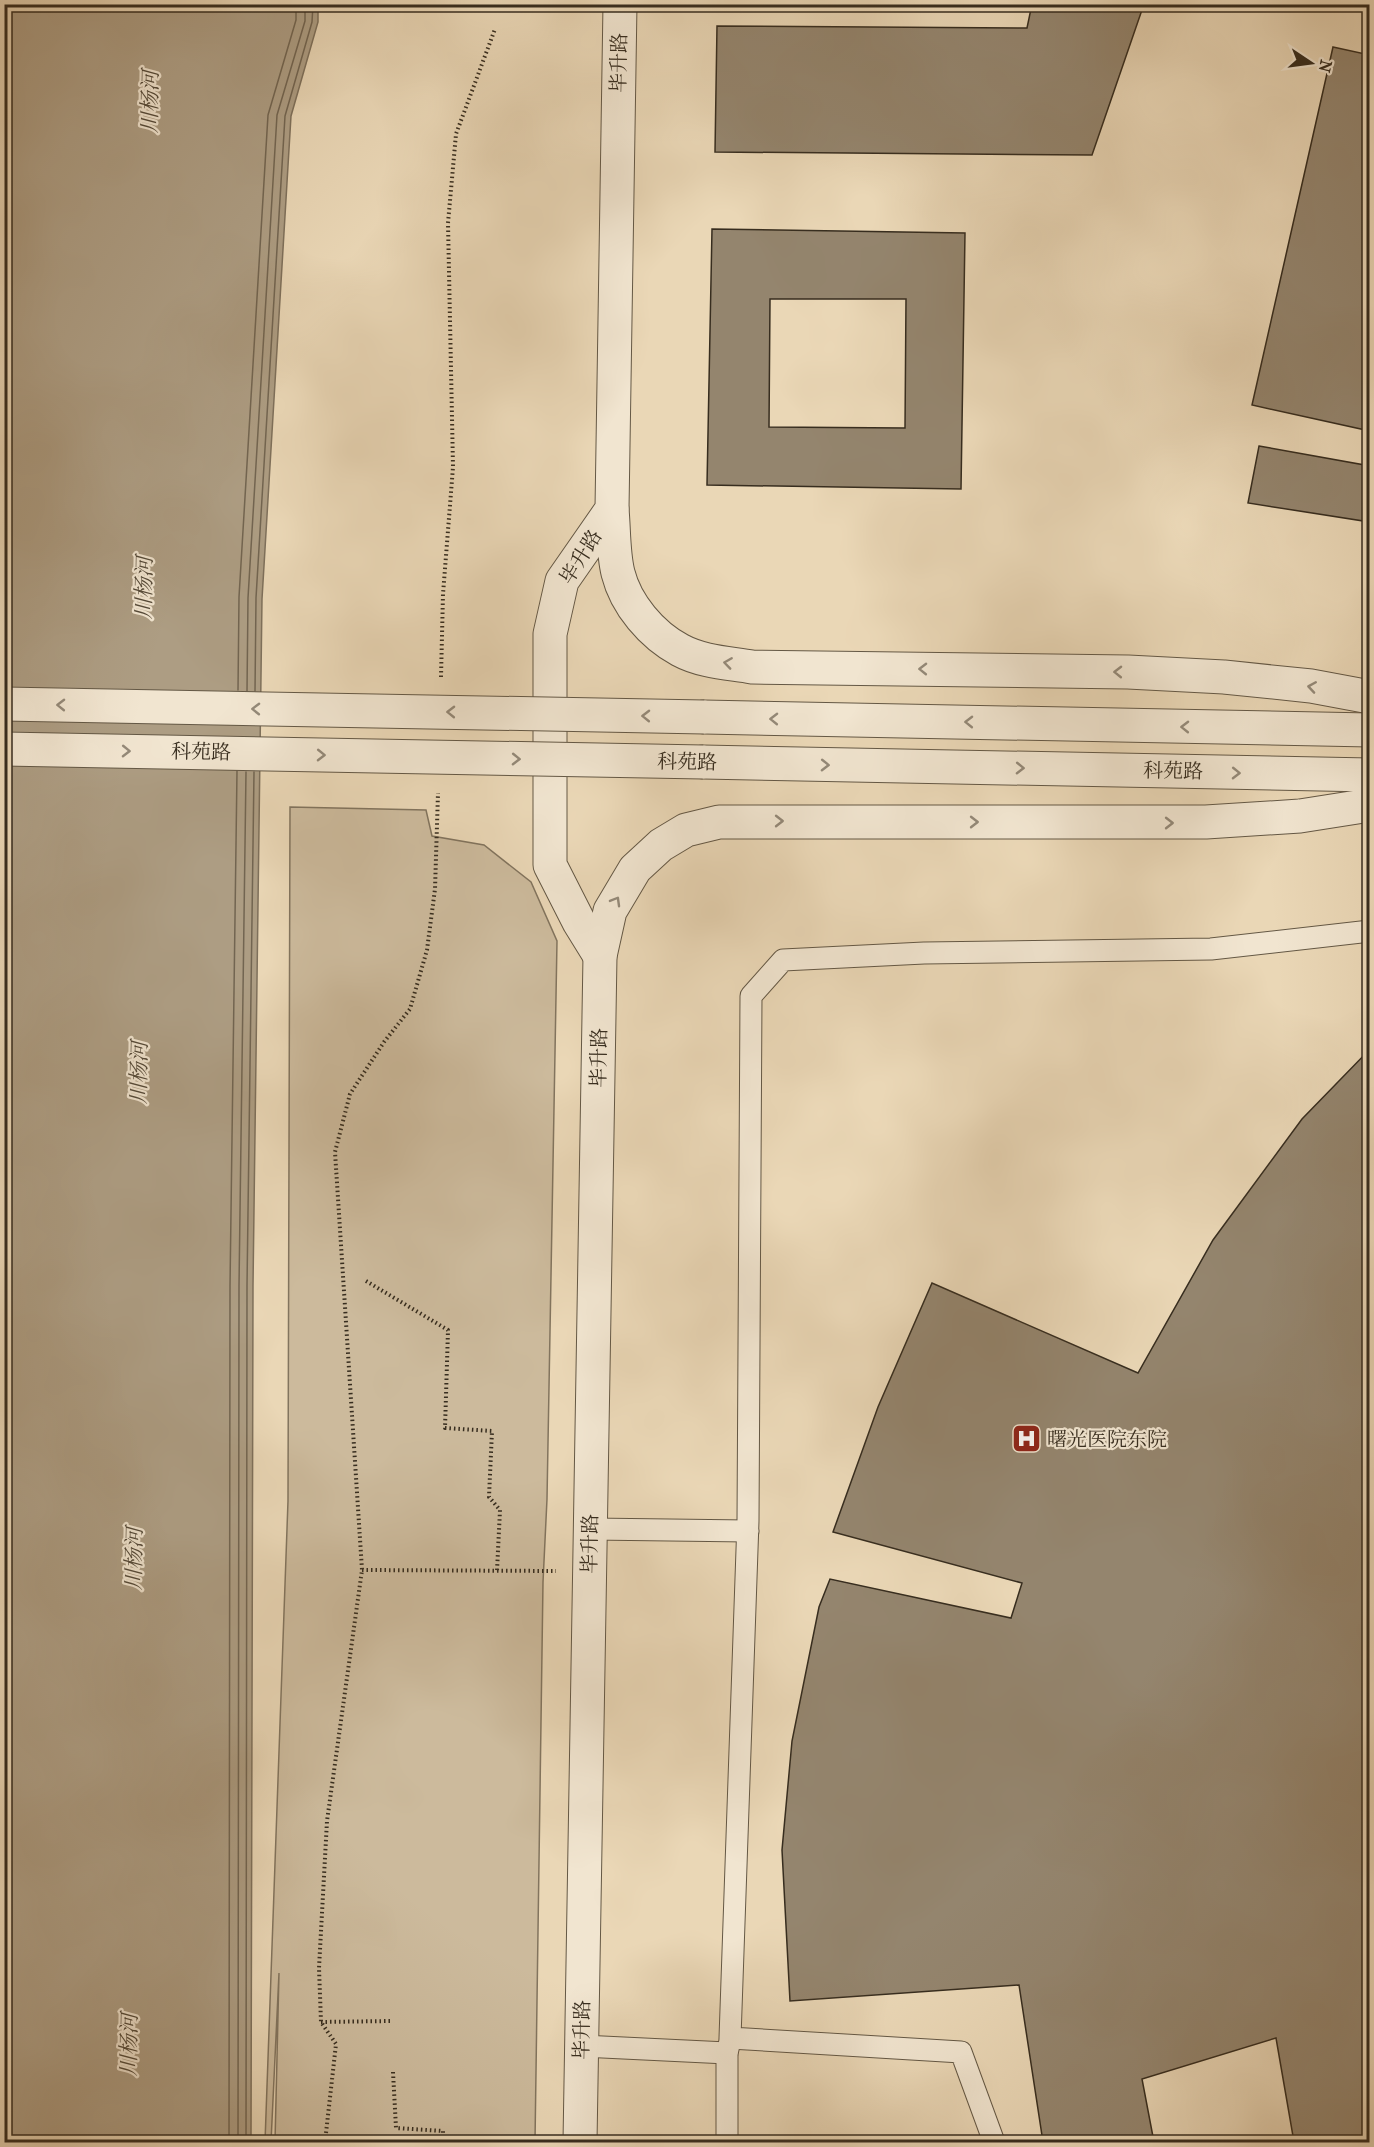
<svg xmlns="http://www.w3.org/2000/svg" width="1374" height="2147" viewBox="0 0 1374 2147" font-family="'IM FELL French Canon','Noto Serif SC',serif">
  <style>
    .green { fill: #ccba9c; stroke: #82745e; stroke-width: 1.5 }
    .water { fill: #ad9d83; stroke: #7e705b; stroke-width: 1.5 }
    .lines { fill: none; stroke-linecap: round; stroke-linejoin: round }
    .shore { stroke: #726551; stroke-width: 1.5 }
    .building { fill: #94856e; stroke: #372d1f; stroke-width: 1.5; fill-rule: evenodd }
    .service-casing { stroke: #645845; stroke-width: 23 }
    .minor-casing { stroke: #645845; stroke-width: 35 }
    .tertiary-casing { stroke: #645845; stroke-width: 35 }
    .path { stroke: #372d1f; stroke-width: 4; stroke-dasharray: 1.5 3; stroke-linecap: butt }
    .service { stroke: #f1e5d0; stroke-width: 21 }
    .minor { stroke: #f1e5d0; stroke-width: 33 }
    .tertiary { stroke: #f1e5d0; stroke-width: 33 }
    .tertiary-bridge-casing { stroke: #645845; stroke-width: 35; stroke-linecap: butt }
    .tertiary-bridge { stroke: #f1e5d0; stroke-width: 33 }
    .oneway { stroke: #948978 }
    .labels { text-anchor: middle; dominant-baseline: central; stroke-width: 4.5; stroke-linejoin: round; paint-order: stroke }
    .street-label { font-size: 20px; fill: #372d1f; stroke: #f1e5d0 }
    .poi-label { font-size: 20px; fill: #372d1f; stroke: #f1e5d0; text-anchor: start }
    .water-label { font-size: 21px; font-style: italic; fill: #544938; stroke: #f1e5d0 }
  </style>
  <rect width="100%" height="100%" fill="#ead7b6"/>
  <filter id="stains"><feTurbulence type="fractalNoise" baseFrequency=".00333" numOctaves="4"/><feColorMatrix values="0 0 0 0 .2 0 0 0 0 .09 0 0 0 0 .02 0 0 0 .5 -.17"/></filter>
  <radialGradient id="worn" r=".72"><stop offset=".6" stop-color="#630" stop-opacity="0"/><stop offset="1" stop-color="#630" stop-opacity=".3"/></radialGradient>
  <!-- green -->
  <polygon class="green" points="290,807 426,810 432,836 484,845 531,882 557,941 547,1499 543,1582 535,2142 275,2142 279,1973 271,2142 265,2142 288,1501"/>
  <!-- water -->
  <polygon class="water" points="5,5 318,5 318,22 291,116 262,599 253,1286 251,2142 5,2142"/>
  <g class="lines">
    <!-- shore -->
    <g class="shore">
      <polyline points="238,690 239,597 268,115 296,20 296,4"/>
      <polyline points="247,691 248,598 277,115 305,21 305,4"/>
      <polyline points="255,691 256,598 285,116 312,22 313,4"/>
      <polyline points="229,2142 230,1286 237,771"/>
      <polyline points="238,2142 239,1286 246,772"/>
      <polyline points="246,2142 247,1286 254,772"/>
    </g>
  </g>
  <!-- building -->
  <g class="building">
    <polygon points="1032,4 1144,4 1092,155 715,152 717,26 1027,28"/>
    <polygon points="1333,47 1370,55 1370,431 1252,405"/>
    <path d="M712 229 965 233 961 489 707 485ZM770 299H906L905 428 769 427Z"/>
    <polygon points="1259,446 1370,466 1370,522 1248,503"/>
    <polygon points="1370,1049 1370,2142 1294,2142 1276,2038 1142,2079 1154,2142 1043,2142 1019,1985 790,2001 782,1850 792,1741 819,1607 830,1579 1011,1618 1022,1583 833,1532 878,1407 932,1283 1138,1373 1213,1240 1302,1119"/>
  </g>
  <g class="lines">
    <defs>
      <g id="service">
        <polyline points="591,1529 748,1531"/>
        <polyline points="582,2046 727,2053"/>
        <polyline points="727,2142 727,2053 730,2041"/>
        <polyline points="994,2142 961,2052 730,2038 748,1521 751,996 783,960 924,953 1211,949 1370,931"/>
      </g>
      <g id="minor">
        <path d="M612 509C614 530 613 553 618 573 626 605 652 635 680 650 702 662 729 663 752 667L1128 672 1224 677 1311 686 1370 697"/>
        <polyline points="600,956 579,922 550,865 550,634 562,581 612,509 620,4"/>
        <polyline points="580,2142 600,956 610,911 635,869 661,845 686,830 719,822 1206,822 1300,816 1370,805"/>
      </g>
      <g id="tertiary">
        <polyline points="704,717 1370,730"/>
        <polyline points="703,762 1370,775"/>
      </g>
    </defs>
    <!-- service casing -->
    <use href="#service" class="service-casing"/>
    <!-- minor casing -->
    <use href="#minor" class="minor-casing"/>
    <!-- tertiary casing -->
    <use href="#tertiary" class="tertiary-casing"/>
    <!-- path -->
    <g class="path">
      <polyline points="441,677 443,594 453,467 448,223 456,134 495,29"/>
      <polyline points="366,1281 448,1330 445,1428 492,1431 489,1497 500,1510 497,1571"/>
      <polyline points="362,1570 556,1571"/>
      <polyline points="321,2022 391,2021"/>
      <polyline points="393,2072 396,2128 443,2131 443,2142"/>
      <polyline points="325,2142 336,2044 321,2022 319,1968 327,1821 362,1570 335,1152 350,1094 384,1042 410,1009 427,950 435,889 438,793"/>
    </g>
    <!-- service -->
    <use href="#service" class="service"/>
    <!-- minor -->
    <use href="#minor" class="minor"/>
    <!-- tertiary -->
    <use href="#tertiary" class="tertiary"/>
    <defs>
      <g id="tertiary-bridge">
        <polyline points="4,704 704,717"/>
        <polyline points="4,749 703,762"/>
      </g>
    </defs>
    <!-- tertiary-bridge casing -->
    <use href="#tertiary-bridge" class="tertiary-bridge-casing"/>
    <!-- tertiary-bridge -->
    <use href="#tertiary-bridge" class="tertiary-bridge"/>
  </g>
  <!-- one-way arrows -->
  <defs><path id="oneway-chevron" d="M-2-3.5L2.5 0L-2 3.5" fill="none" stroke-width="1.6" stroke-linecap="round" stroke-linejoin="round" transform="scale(1.5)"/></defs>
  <g class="oneway">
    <use href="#oneway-chevron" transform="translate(728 663) rotate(-172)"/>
    <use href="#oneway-chevron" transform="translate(923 669) rotate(-179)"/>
    <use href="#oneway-chevron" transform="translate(1118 672) rotate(-179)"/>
    <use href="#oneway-chevron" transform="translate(1312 687) rotate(-171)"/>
    <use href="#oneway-chevron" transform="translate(61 705) rotate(-179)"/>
    <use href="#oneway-chevron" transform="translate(256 709) rotate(-179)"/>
    <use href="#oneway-chevron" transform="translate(451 712) rotate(-179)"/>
    <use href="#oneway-chevron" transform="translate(646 716) rotate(-179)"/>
    <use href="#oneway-chevron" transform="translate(774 719) rotate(-179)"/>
    <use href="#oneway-chevron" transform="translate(969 722) rotate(-179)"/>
    <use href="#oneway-chevron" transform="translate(1185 727) rotate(-179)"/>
    <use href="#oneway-chevron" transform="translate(126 751) rotate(1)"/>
    <use href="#oneway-chevron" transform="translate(321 755) rotate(1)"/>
    <use href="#oneway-chevron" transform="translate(516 759) rotate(1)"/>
    <use href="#oneway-chevron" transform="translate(825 765) rotate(1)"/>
    <use href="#oneway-chevron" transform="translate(1020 768) rotate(1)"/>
    <use href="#oneway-chevron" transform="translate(1236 773) rotate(1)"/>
    <use href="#oneway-chevron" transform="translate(779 821)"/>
    <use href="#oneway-chevron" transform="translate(974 822)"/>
    <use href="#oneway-chevron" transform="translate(1169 823)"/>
    <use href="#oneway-chevron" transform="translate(616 901) rotate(-60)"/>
  </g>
  <!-- icons -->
  <defs>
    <symbol id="hospital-square" viewBox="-11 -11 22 22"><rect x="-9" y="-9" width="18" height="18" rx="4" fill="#8f2418" stroke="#f1e5d0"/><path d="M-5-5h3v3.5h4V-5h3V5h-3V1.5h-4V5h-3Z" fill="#fff"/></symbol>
  </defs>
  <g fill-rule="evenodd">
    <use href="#hospital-square" x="1010" y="1422" width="33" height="33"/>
  </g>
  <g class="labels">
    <!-- street labels -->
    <g class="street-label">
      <text transform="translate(619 63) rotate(-89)">毕升路</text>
      <text transform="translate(581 557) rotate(-58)">毕升路</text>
      <text transform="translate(201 752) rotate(1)">科苑路</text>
      <text transform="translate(687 762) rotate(1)">科苑路</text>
      <text transform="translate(1173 771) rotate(1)">科苑路</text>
      <text transform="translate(599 1058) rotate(-89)">毕升路</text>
      <text transform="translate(590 1544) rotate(-89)">毕升路</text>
      <text transform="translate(582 2030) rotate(-89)">毕升路</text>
    </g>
    <!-- poi labels -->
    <g class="poi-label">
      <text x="1047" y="1439">曙光医院东院</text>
    </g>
    <!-- water labels -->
    <g class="water-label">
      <text transform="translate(150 102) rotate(-89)">川杨河</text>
      <text transform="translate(144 588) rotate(-89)">川杨河</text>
      <text transform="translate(139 1073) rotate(-89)">川杨河</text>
      <text transform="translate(134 1559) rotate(-89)">川杨河</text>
      <text transform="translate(129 2045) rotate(-89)">川杨河</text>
    </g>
  </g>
  <!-- margin -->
  <rect width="1374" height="2147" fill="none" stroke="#ead7b6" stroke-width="24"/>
  <rect x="6" y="6" width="1362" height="2135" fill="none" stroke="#372d1f" stroke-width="3"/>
  <rect x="12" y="12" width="1350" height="2123" fill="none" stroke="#372d1f" stroke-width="1.5"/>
  <!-- north arrow -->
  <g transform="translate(1311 63) rotate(103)" stroke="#f1e5d0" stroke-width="4.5" paint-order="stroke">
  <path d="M0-4.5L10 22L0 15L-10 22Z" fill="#372d1f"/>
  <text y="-9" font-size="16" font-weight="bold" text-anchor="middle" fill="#372d1f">N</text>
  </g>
  <rect width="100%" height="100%" filter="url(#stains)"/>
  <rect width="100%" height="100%" fill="url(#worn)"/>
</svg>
